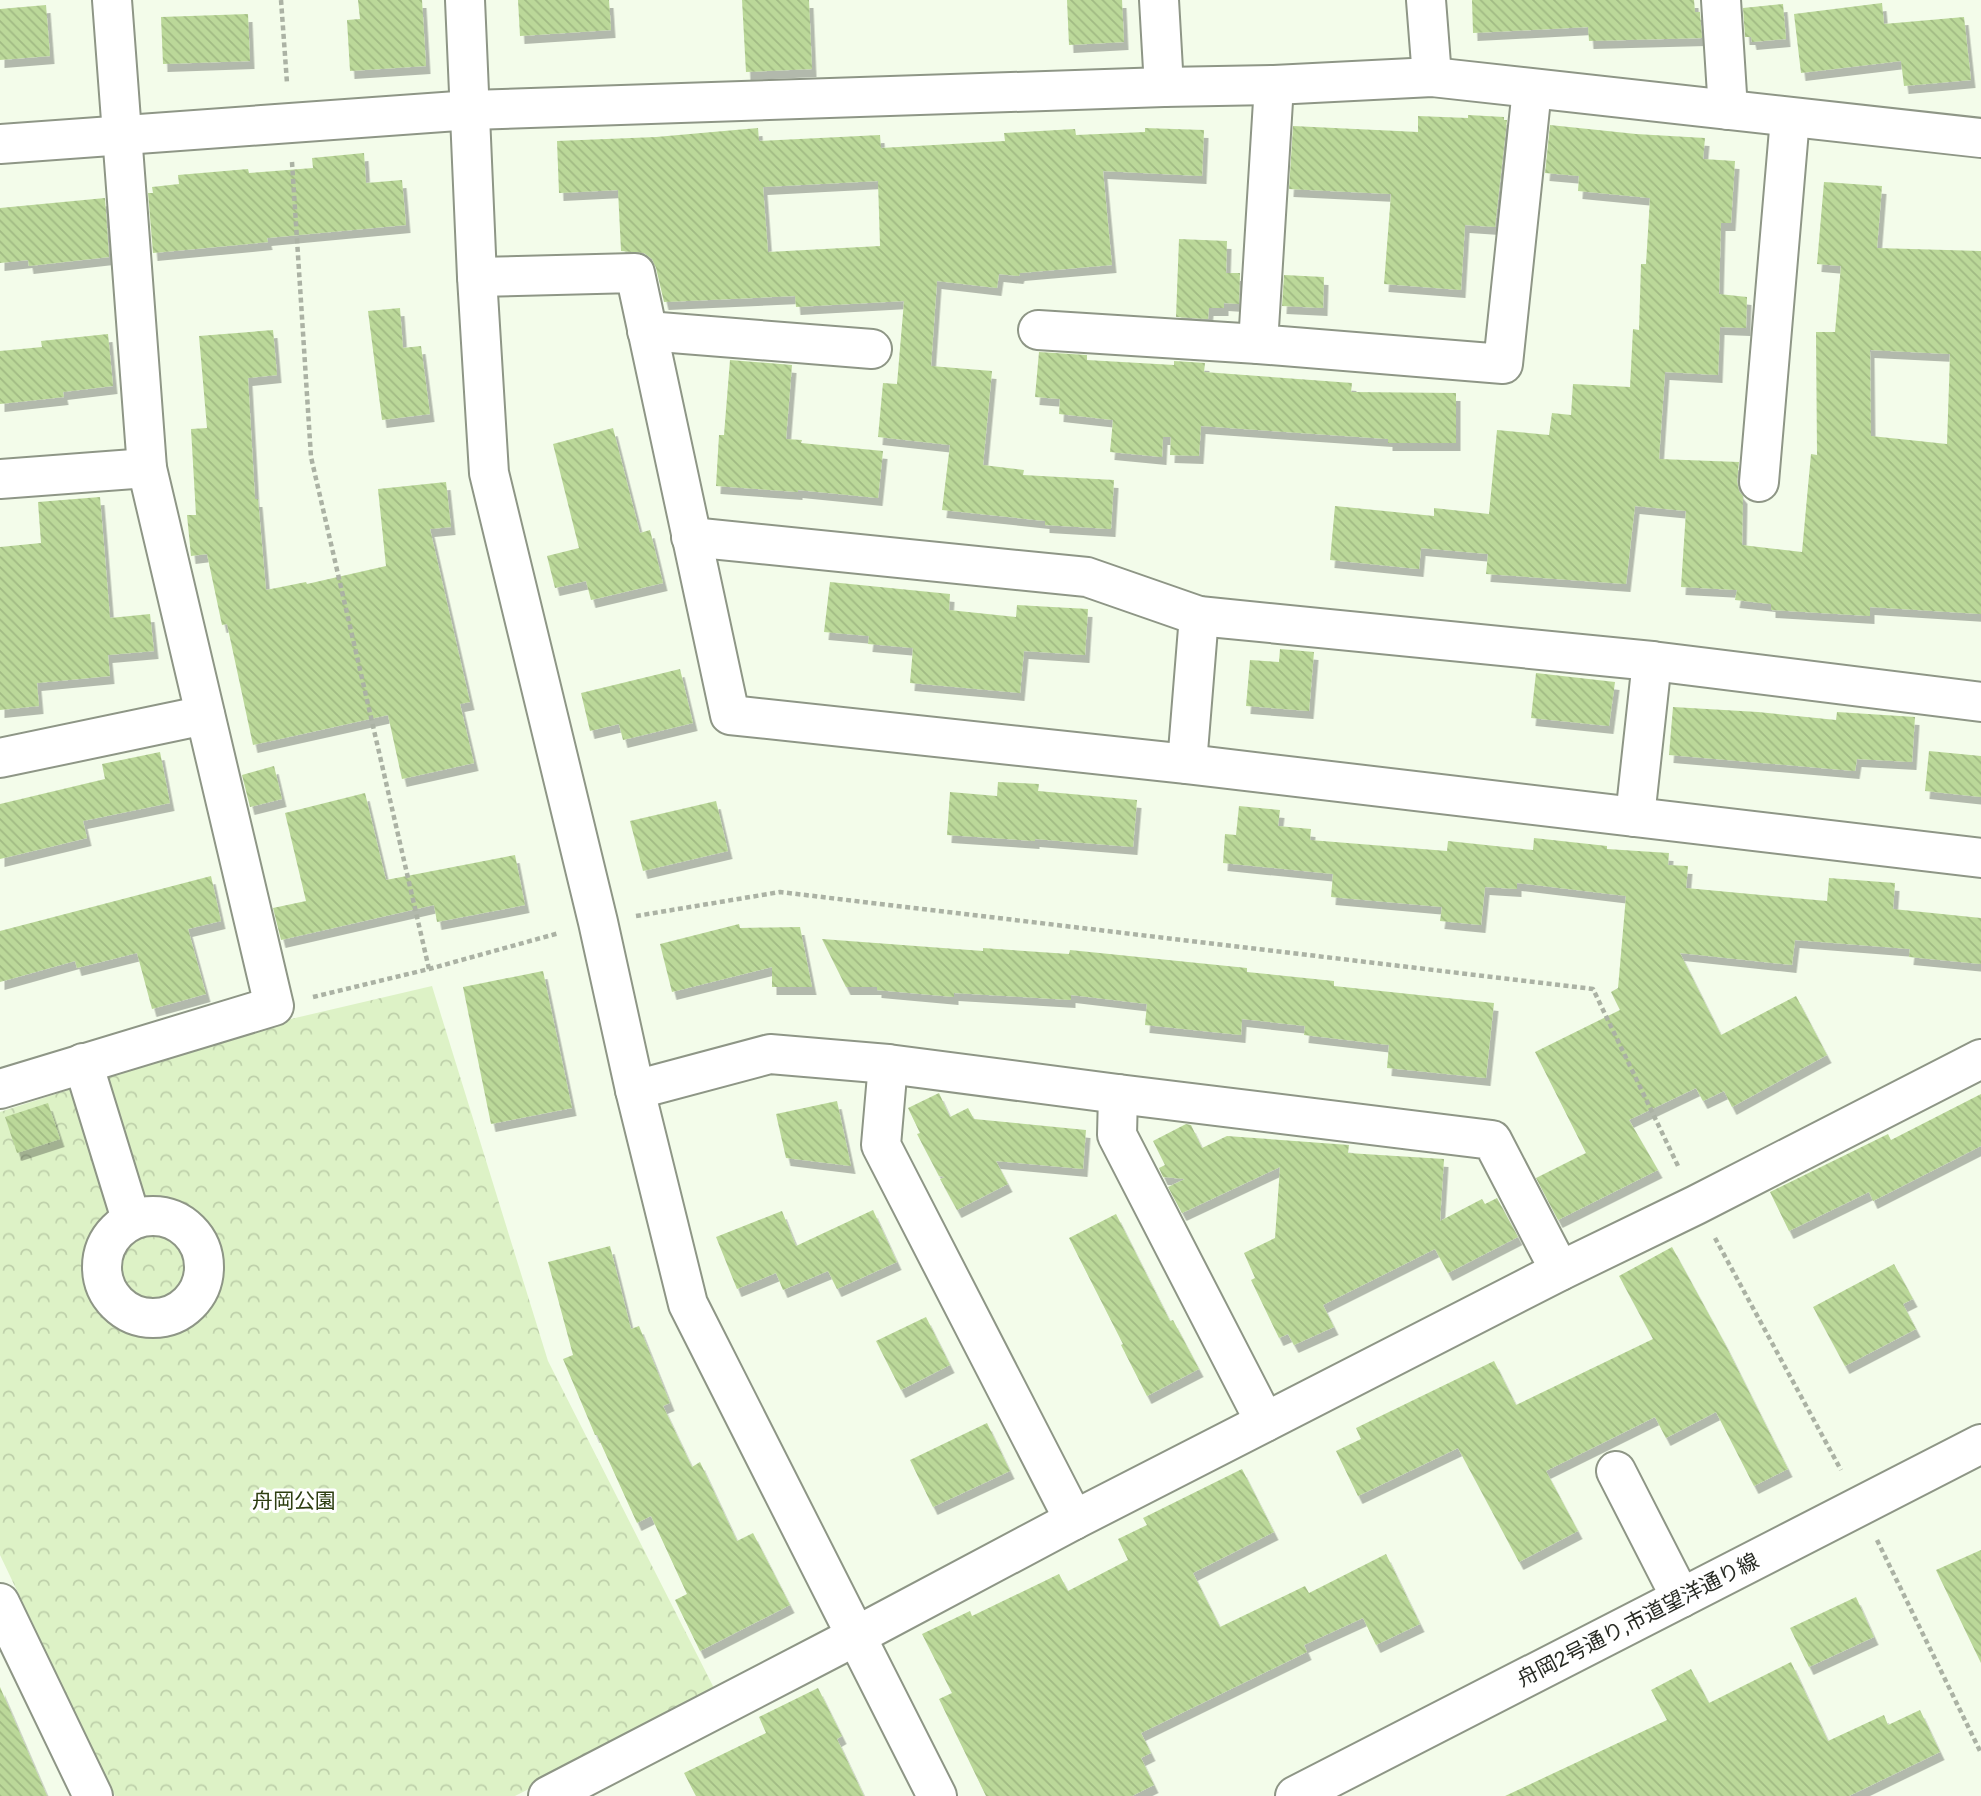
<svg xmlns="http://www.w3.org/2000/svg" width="1981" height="1796" viewBox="0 0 1981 1796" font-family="Roboto,'Noto Sans JP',sans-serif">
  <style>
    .park { fill: url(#park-crowns) }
    .building { fill: url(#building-back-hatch); fill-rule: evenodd; filter: url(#shadow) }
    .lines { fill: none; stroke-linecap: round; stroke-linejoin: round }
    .minor-casing { stroke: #8e9686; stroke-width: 42 }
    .path { stroke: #abb2a4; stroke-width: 4.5; stroke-dasharray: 5 3.5; stroke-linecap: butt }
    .minor { stroke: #fff; stroke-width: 38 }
    .labels { text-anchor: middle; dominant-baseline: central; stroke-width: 6; stroke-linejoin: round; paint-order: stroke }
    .park-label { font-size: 21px; fill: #2d3e11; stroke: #fff }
    .street-label { font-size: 21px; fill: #272a23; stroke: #fff }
  </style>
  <defs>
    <pattern id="park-crowns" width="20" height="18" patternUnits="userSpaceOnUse" patternTransform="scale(1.75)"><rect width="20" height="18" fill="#ddf2c6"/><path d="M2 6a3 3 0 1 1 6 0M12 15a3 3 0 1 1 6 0" fill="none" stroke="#bed0aa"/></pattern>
    <pattern id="building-back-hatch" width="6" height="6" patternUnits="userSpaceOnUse" patternTransform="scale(1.75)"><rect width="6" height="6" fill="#bbd899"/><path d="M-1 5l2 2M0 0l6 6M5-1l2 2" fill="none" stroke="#a1ba84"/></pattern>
    <filter id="shadow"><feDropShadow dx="4.5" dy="8" stdDeviation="0" flood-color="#0004"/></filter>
  </defs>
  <rect width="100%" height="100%" fill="#f3fcea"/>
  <!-- park -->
  <polygon class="park" points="432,986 548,1361 717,1694 515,1796 115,1796 0,1555 0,1112 278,1022"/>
  <!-- building -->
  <g class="building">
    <polygon points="358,0 422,0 426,66 350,71 347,20 360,19"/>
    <polygon points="518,0 609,0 611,30 520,36"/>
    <polygon points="742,0 809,0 812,69 746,72"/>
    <polygon points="1067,0 1122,0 1124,42 1069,45"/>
    <polygon points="1472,0 1694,0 1695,12 1700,12 1702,38 1589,41 1588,27 1473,33"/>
    <polygon points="1882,3 1884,24 1964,17 1971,80 1904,86 1901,61 1801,73 1794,14"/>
    <polygon points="1783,4 1786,39 1752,42 1751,37 1745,37 1743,8"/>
    <polygon points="46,5 50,56 0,60 0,9"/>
    <polygon points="248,14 250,61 163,64 161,17"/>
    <polygon points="1468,115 1504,117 1504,120 1507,120 1495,227 1465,225 1461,290 1384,284 1391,194 1289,189 1293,126 1418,132 1418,116 1468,118"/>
    <path d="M1550 125 1636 134 1705 138 1703 159 1735 161 1731 223H1721L1719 294 1747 297 1746 328 1720 327 1718 375 1665 372 1659 459 1739 462 1737 481 1739 491 1743 496 1742 545 1802 552 1811 454 1817 455 1816 332H1835L1841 266 1817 264 1824 182 1882 186 1877 248 1981 251V614L1870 607V616L1771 610V604L1735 600 1737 590 1681 587 1686 511 1635 506 1626 584 1486 574 1488 554 1421 548 1419 569 1330 560 1335 506 1434 516V508L1489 514 1497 430 1549 435 1552 413 1571 415 1573 384 1630 387 1633 329 1639 330 1641 264H1646L1650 198 1578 191 1579 176 1545 173ZM1870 350 1950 354 1947 444 1871 436Z"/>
    <path d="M758 128 759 141 880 135 881 148 1005 141 1004 133 1075 129 1076 135 1145 132V128L1204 130 1202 176 1103 171 1112 265 1020 273 1019 276 999 274 997 288 937 281 931 366 992 371 983 465 1024 470 1023 475 1114 480 1111 529 1045 525V521L942 510 950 445 878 437 883 383 897 384 904 301 796 307 795 296 664 302 656 268 652 259 644 253 621 251 618 190 559 193 557 141 656 137ZM878 181 880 246 768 252 763 187Z"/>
    <polygon points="364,153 366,183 402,180 406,225 267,238 268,242 153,253 148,193 153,193 152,187 179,184 178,175 248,169 249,173 313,168 312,158"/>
    <polygon points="105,198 109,257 29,266 28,260 0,263 0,208"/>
    <polygon points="1179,239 1227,241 1226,273 1240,273 1239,304 1224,303 1224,308 1209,308 1208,319 1176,317"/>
    <polygon points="1284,275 1324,277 1323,308 1282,306"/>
    <polygon points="400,308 403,348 421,346 430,414 382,420 368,311"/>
    <polygon points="273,330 277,375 248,378 255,499 258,499 266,590 306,582 307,584 386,566 378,489 446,482 451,527 430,529 470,702 460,704 474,763 402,779 388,715 253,745 227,624 222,625 207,554 191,556 187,515 196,515 191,429 207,428 199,336"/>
    <polygon points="108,334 113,386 63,392 64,397 0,404 0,351 42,347 41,341"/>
    <polygon points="1039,352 1087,355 1087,360 1174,365 1174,361 1205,363 1204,372 1352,383 1351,392 1456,393 1456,443 1388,443 1388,439 1201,426 1199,456 1170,455 1171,437 1163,437 1162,457 1110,452 1113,420 1059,414 1060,399 1035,397"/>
    <polygon points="730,360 792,365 786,439 802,440 801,443 883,451 878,498 798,490 798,492 716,486 719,435 724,435"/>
    <polygon points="613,428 640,533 650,530 663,583 591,600 586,581 555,588 547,556 579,548 553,444"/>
    <polygon points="100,497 110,618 150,614 154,651 108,655 110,676 37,683 39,706 0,710 0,547 41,543 38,502"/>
    <polygon points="830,582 950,594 949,610 1016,617 1017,605 1088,609 1085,655 1024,651 1020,693 910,683 913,648 868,644 869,636 824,632"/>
    <polygon points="1280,649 1314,652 1309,711 1246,706 1250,660 1279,662"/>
    <polygon points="680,669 693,723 623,740 619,724 590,731 581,693"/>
    <polygon points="1536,673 1615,682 1609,726 1531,718"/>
    <polygon points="1673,707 1758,712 1836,720 1837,712 1915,717 1912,762 1857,759 1855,771 1669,755"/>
    <polygon points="1929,751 1981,756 1981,797 1925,791"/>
    <polygon points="160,752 170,803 83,821 87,838 0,859 0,804 105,779 102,764"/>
    <polygon points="274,766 282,799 250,807 242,775"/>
    <polygon points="998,782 1039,784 1038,791 1137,800 1133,847 1035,839 1035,841 947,835 950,792 997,796"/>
    <polygon points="365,793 386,880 515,855 525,905 437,922 434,905 281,940 273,908 306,901 285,813"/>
    <polygon points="716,801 728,851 643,871 630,821"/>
    <polygon points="1239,806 1280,810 1278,826 1311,829 1310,840 1447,851 1448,841 1533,850 1534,838 1607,846 1607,849 1669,853 1668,865 1688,866 1686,888 1827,901 1829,878 1895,883 1893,909 1981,918 1981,964 1909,957 1910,949 1795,940 1792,965 1680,953 1721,1035 1796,996 1827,1055 1732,1107 1724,1091 1703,1101 1696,1088 1629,1120 1658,1170 1558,1220 1536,1178 1586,1153 1535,1052 1620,1010 1611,992 1618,988 1626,896 1517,883 1517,889 1485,887 1481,925 1440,921 1442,907 1331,897 1333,874 1223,863 1225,834 1236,835"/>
    <polygon points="211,876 221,921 188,929 206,994 152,1009 137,953 77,968 75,961 0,982 0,931"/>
    <polygon points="739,924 740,928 800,927 812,987 772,987 772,967 672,992 660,944"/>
    <polygon points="822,939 983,951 983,948 1069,954 1070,950 1247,968 1247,972 1334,981 1334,986 1494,1003 1486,1078 1387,1068 1389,1045 1304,1035 1305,1026 1242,1019 1241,1035 1145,1025 1147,1004 1071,995 1071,1000 954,993 954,997 877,990 877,987 846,987"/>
    <polygon points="543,971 572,1108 491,1124 463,987"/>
    <polygon points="939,1093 950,1117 968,1108 974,1119 1086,1130 1083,1169 996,1161 1008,1184 957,1210 940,1179 945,1177 939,1176 917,1134 920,1133 908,1108"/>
    <polygon points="1981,1094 1981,1146 1873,1201 1869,1192 1789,1231 1770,1192 1888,1134 1891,1140"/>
    <polygon points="837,1101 851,1166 786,1158 776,1114"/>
    <polygon points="48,1103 60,1139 17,1153 5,1117"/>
    <polygon points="1186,1124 1191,1125 1202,1148 1227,1136 1349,1145 1348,1153 1444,1159 1440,1221 1482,1199 1485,1204 1497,1198 1518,1237 1448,1273 1435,1249 1323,1305 1334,1327 1294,1345 1288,1334 1279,1338 1251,1280 1255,1278 1244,1253 1275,1238 1280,1167 1182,1213 1168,1187 1185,1179 1163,1177 1159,1168 1165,1165 1153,1141"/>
    <polygon points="873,1210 897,1262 837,1289 828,1271 783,1290 776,1273 737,1289 716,1237 782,1211 796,1246"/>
    <polygon points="1116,1214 1170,1321 1173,1320 1199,1369 1147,1396 1121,1345 1123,1344 1069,1238"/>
    <polygon points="610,1246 631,1329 639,1326 670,1403 663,1406 692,1467 700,1462 737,1541 753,1533 790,1605 700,1651 675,1600 687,1594 651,1516 637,1523 597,1435 595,1435 563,1359 573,1355 548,1262"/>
    <polygon points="1672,1247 1724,1342 1788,1469 1754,1486 1716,1412 1666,1438 1655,1417 1546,1471 1578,1531 1519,1562 1458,1448 1358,1496 1336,1451 1361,1439 1356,1428 1494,1361 1516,1405 1653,1339 1619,1276"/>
    <polygon points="1894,1264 1913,1299 1903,1304 1916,1329 1845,1366 1813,1307"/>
    <polygon points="926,1317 950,1365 901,1390 876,1341"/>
    <polygon points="987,1423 1010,1471 933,1507 910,1460"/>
    <polygon points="1242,1469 1274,1532 1193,1573 1220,1627 1305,1586 1309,1593 1386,1554 1420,1624 1376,1645 1363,1618 1304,1645 1307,1652 1141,1733 1151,1753 1141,1758 1154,1785 1132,1796 986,1796 939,1699 952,1693 922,1634 970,1611 972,1616 1059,1574 1068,1591 1128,1560 1118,1539 1147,1525 1143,1518"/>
    <polygon points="1981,1550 1981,1663 1936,1570"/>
    <polygon points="1856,1597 1874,1637 1809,1667 1790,1628"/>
    <polygon points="1791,1662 1828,1741 1884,1715 1888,1725 1920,1710 1940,1752 1849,1796 1505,1796 1667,1720 1651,1690 1691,1669 1709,1703"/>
    <polygon points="0,1687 47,1796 0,1796"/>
    <polygon points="818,1688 842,1736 837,1739 864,1796 696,1796 684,1773 766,1733 759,1717"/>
  </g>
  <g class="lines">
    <defs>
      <g id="minor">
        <polyline points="465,0 477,277 489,473 598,922 635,1090 688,1304 937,1796"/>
        <polyline points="1159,0 1164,87"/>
        <polyline points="1426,0 1432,77"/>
        <polyline points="1721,0 1728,110"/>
        <polyline points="1274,85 1258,344 1503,364 1532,89"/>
        <polyline points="0,144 471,110 1164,87 1274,85 1432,77 1981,138"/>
        <polyline points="477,277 635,273 730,715 1187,764 1981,858"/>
        <polyline points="1038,330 1258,344"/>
        <polyline points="647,331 872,349"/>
        <polyline points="0,479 147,468"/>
        <polyline points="1759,482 1790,118"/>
        <polyline points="691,537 1087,577 1199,616 1652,661 1981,702"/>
        <polyline points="0,758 205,715"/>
        <polyline points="1187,764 1199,616"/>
        <polyline points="1635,817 1652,661"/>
        <polyline points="83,1063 131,1219"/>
        <polyline points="888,1064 881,1145 1074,1520"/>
        <polyline points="0,1089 274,1006 147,468 112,0"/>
        <polyline points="635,1090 770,1054 888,1064 1118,1094 1492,1140 1560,1271"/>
        <polyline points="1118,1094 1117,1135 1265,1422"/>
        <circle cx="153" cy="1267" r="51"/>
        <polyline points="1616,1471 1681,1598"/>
        <polyline points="0,1603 93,1796"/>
        <polyline points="548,1796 856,1636 1074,1520 1560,1271 1696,1205 1981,1059"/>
        <polyline points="1295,1796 1981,1444"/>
      </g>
    </defs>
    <!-- minor casing -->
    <use href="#minor" class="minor-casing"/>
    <!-- path -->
    <g class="path">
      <polyline points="281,0 287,83"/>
      <polyline points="292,162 311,457 429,969"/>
      <polyline points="636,916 780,892 1593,989 1679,1168"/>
      <polyline points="313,997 429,969 559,933"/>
      <polyline points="1715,1238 1841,1470"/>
      <polyline points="1877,1540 1981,1753"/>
    </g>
    <!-- minor -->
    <use href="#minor" class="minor"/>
  </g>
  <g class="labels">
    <!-- park labels -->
    <g class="park-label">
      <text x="294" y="1501">舟岡公園</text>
    </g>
    <!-- street labels -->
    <g class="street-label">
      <text transform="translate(1638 1620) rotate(-27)">舟岡2号通り,市道望洋通り線</text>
    </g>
  </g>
</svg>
